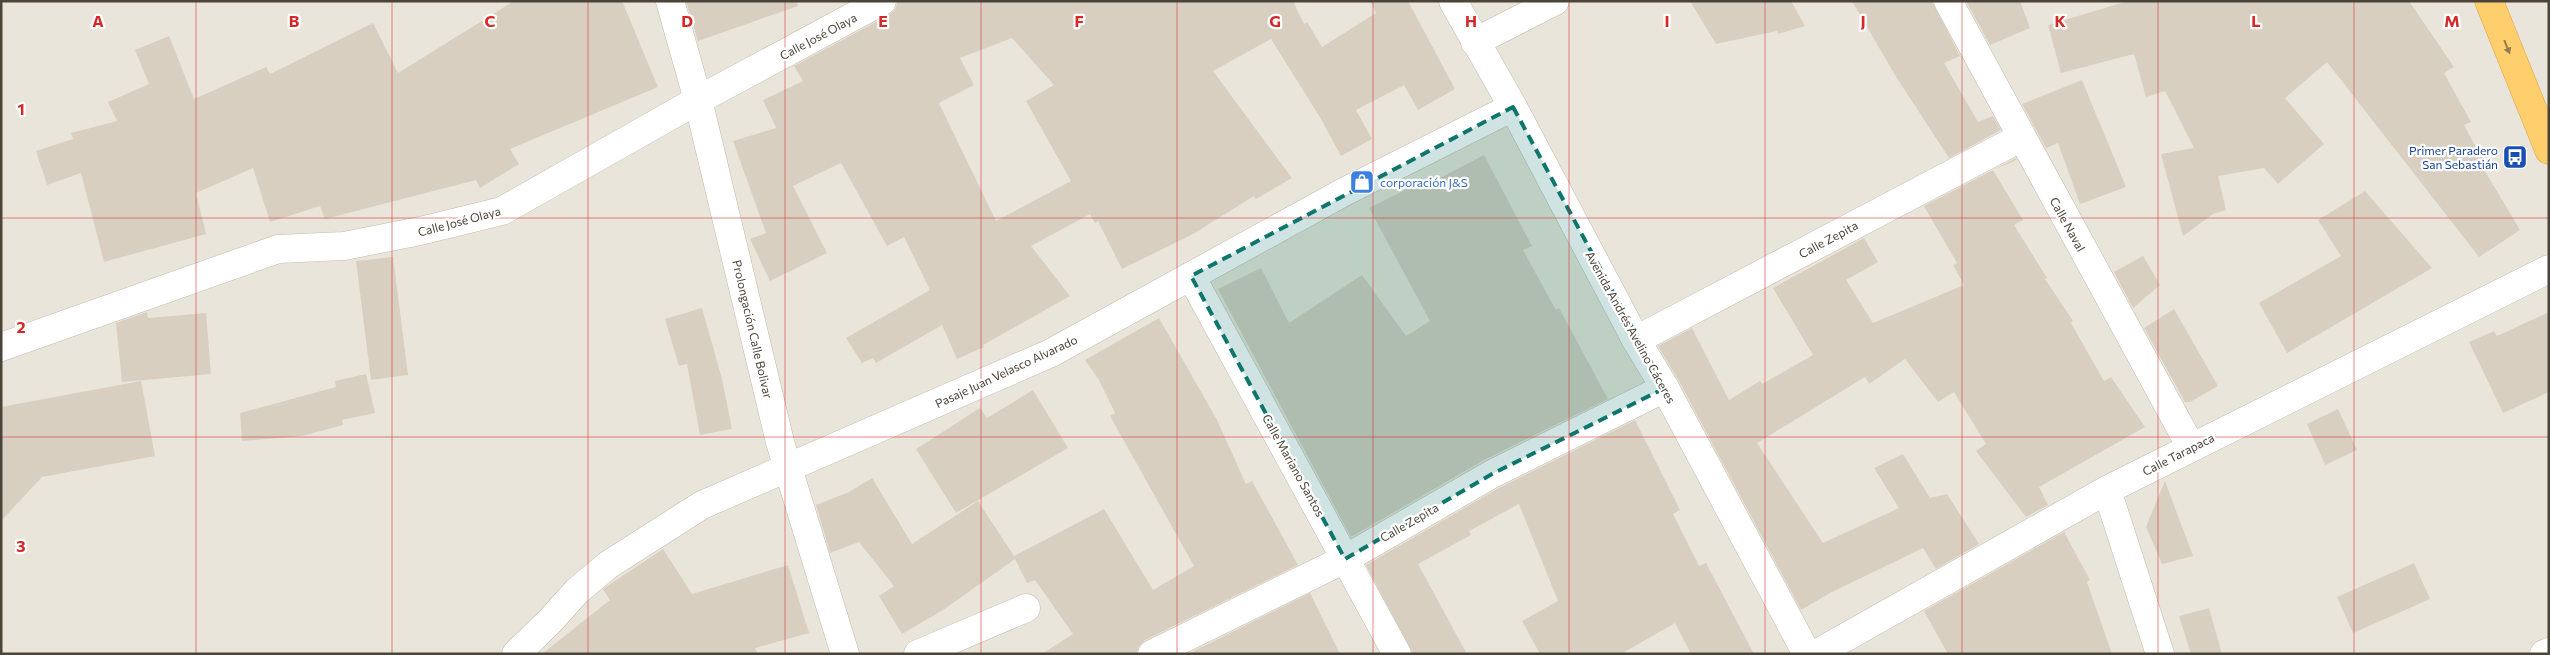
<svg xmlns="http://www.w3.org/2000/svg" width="2550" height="655" viewBox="0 0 2550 655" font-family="Commissioner,sans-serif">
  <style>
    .residential { fill: #eae5da }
    .building { fill: #d8cfc1; fill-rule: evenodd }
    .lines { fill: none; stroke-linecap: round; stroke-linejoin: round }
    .street-casing { stroke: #c2bbae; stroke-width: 29 }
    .highway-casing { stroke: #e0a43c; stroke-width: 29 }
    .street { stroke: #fff; stroke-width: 28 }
    .highway { stroke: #ffcf6e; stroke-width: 28 }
    .oneway { fill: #937c4e }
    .marked { fill: #0f766e; fill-opacity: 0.2; stroke: #0f766e; stroke-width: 4; stroke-dasharray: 10 6; stroke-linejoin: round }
    .grid { fill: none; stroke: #d62828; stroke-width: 1; stroke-opacity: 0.55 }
    .labels { text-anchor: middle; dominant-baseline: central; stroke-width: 4.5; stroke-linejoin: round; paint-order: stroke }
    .street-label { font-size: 12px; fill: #4b4439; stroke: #fff }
    .transit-label { font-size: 12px; fill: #164399; stroke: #fff; text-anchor: end }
    .shop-label { font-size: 12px; fill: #366cbe; stroke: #fff; text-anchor: start }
    .grid-label { font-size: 16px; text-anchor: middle; font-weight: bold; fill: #d62828; stroke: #fff; stroke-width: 4.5; stroke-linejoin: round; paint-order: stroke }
  </style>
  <rect width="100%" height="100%" fill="#f6f3ec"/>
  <!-- residential -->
  <rect class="residential" x="1" y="1" width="2548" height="653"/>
  <!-- building -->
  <g class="building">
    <polygon points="514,1 622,1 658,87 510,149 519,164 480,188 476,180 325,219 320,206 270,222 253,168 196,193 206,234 104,262 81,173 47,185 36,151 73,139 71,133 117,121 108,102 149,84 135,50 169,36 194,99 266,67 270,74 373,23 398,73"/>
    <polygon points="686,1 797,1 798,6 698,41"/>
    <path d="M898 1H1293L1304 24 1307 22 1322 47 1376 13 1370 1H1408L1455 89 1418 110 1404 85 1356 110 1372 139 1341 156 1321 119 1271 39 1213 71 1292 178 1256 199 1254 196 1193 234 1122 269 1098 221 1095 223 1090 214 1031 246 1070 296 983 345 984 347 957 359 942 325 876 363 873 358 862 363 846 338 930 290 904 237 887 246 841 163 793 186 827 253 770 281 750 239 766 233 733 141 776 128 763 100 803 81 794 66 889 15 895 10ZM1012 38 1054 85 1026 101 1071 181 996 221 939 103 974 85 960 58Z"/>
    <polygon points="1690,1 1791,1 1805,26 1778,34 1777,31 1716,44"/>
    <polygon points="1852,1 1932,1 1960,56 1944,63 1978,122 1993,116 2001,130 1949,158 1895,75"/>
    <polygon points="1966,1 2020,1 2030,28 1990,45"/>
    <polygon points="2128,1 2409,1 2454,67 2444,73 2471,122 2464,125 2485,164 2482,166 2520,230 2479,257 2327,62 2285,98 2324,144 2278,184 2264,168 2218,176 2226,210 2213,214 2183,236 2161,154 2194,148 2165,91 2146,97 2134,54 2061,73 2048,25"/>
    <polygon points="2082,80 2126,187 2080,204 2058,143 2046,148 2022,104"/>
    <polygon points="1484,155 1532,246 1523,250 1556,310 1559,308 1608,399 1484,460 1351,537 1218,289 1261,268 1289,323 1362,275 1406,336 1430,321 1369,208 1417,184 1419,189"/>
    <polygon points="2016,158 2017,160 1993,170 2023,220 2014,225 2047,278 2045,279 2073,321 2071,323 2104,381 2111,377 2145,427 2039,487 2048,505 2026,517 1976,451 1986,444 1954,392 1938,402 1905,359 1869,384 1865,377 1757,443 1823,543 1899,508 1874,468 1903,454 1930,498 1947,494 1979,544 1936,569 1923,548 1832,592 1801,610 1679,381 1658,346 1692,328 1729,400 1760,381 1762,384 1813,355 1773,288 1864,238 1878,262 1846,280 1873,323 1964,285 1953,265 1957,263 1924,206"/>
    <polygon points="2365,191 2432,268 2287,353 2259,303 2341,256 2318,220"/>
    <polygon points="2143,256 2160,285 2133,308 2114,272"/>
    <polygon points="393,257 408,375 371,380 356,261"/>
    <polygon points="702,308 722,379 732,429 700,435 687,364 679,366 665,319"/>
    <polygon points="2174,309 2218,386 2190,402 2185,402 2144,328"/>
    <polygon points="147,312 148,318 206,313 211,374 122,382 116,323"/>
    <polygon points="2549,312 2549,392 2503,413 2469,342 2494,331 2497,336"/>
    <polygon points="1159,318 1216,418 1246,484 1252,481 1298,565 1145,640 1139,646 1136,654 1042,654 1073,634 1035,580 1027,583 1015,559 943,610 902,634 879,596 894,586 859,542 830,553 816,505 849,492 872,478 912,544 978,501 1014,556 1104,509 1153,590 1194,566 1110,416 1115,413 1099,380 1085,360"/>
    <polygon points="366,374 375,413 342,420 343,425 302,436 242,441 240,413 336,387 335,381"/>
    <polygon points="141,381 155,456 42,477 1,521 1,407"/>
    <polygon points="1033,390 1068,448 956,513 916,449 980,408 987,418"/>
    <polygon points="2338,409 2357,450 2325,465 2307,424"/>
    <polygon points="1635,420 1680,510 1673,514 1699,566 1706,563 1754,654 1691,654 1675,623 1621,654 1540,654 1522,621 1558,601 1519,504 1469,531 1471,535 1418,564 1467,654 1413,654 1366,565 1499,488"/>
    <polygon points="2165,481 2193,556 2162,564 2146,527"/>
    <polygon points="2064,532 2090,580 2087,582 2112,654 1948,654 1924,611"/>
    <polygon points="663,549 692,594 788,565 809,633 755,648 758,654 542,654 610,600 603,589"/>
    <polygon points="2414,563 2430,599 2353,633 2337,597"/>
    <polygon points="1310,593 1340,654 1188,654"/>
    <polygon points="2209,608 2222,654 2191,654 2179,616"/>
  </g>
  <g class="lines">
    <defs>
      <g id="street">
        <polyline points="670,1 698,100 780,442 845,654"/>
        <polyline points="1453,1 1513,107 1636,340 1665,388 1807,654"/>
        <polyline points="1948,1 2191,447"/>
        <polyline points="1475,42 1555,1"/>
        <polyline points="1191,276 1397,654"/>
        <polyline points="1636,340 2020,138"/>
        <polyline points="1,347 278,249 344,246 420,231 502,211 698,100 882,1"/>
        <polyline points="2107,490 2160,654"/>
        <polyline points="516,654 550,621 577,591 608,565 702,505 1051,353 1344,192 1513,107"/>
        <polyline points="918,654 1026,608"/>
        <polyline points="1152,654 1345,559 1492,474 1665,388"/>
        <polyline points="1816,654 2107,490 2549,269"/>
        <polyline points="2544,654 2549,652"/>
      </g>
      <polyline id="highway" points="2489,1 2549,150"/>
    </defs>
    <!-- street casing -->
    <use href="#street" class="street-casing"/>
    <!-- highway casing -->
    <use href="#highway" class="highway-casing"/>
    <!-- street -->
    <use href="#street" class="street"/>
    <!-- highway -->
    <use href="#highway" class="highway"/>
  </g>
  <!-- one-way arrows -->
  <defs><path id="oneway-solid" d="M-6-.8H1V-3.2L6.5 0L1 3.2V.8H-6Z" transform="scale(1.25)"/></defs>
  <use class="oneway" href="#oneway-solid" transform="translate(2507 47) rotate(68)"/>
  <!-- marked area -->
  <path class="marked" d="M1513 107 1665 388 1492 474 1345 559 1191 276Z"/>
  <!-- grid -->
  <path class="grid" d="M196 1V654M392 1V654M588 1V654M785 1V654M981 1V654M1177 1V654M1373 1V654M1569 1V654M1765 1V654M1962 1V654M2158 1V654M2354 1V654M1 218H2549M1 437H2549"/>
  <!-- icons -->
  <defs>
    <symbol id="bus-square" viewBox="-11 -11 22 22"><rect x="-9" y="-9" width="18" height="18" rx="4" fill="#1a4fb4" stroke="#fff"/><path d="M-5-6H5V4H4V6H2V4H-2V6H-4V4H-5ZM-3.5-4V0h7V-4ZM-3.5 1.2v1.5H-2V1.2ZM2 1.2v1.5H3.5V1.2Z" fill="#fff"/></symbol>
    <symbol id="shop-square" viewBox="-11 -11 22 22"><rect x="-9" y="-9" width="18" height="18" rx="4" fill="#3f7fe0" stroke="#fff"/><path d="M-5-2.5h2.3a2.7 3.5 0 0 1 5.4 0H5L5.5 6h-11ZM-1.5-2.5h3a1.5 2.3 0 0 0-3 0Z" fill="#fff"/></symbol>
  </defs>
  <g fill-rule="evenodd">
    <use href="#bus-square" x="2501" y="143" width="28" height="28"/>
    <use href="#shop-square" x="1348" y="168" width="28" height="28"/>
  </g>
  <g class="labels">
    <!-- street labels -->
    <g class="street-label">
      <text transform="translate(818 36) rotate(-28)">Calle José Olaya</text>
      <text transform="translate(459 221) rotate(-15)">Calle José Olaya</text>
      <text transform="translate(2068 224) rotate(61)">Calle Naval</text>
      <text transform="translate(1828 239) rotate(-28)">Calle Zepita</text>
      <text transform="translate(1631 327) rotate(61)">Avenida Andrés Avelino Cáceres</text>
      <text transform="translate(753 329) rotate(77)">Prolongación Calle Bolivar</text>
      <text transform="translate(1006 371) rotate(-25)">Pasaje Juan Velasco Alvarado</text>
      <text transform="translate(2178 454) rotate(-27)">Calle Tarapaca</text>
      <text transform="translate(1294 465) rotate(61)">Calle Mariano Santos</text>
      <text transform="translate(1409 522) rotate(-30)">Calle Zepita</text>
    </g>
    <!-- transit labels -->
    <g class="transit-label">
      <text x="2498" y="150">Primer Paradero<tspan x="2498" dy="14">San Sebastián</tspan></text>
    </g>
    <!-- shop labels -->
    <g class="shop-label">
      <text x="1380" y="182">corporación J&amp;S</text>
    </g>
  </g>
  <g class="grid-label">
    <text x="98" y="27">A</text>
    <text x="294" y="27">B</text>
    <text x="490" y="27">C</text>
    <text x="687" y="27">D</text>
    <text x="883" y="27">E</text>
    <text x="1079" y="27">F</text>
    <text x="1275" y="27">G</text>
    <text x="1471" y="27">H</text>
    <text x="1667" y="27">I</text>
    <text x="1863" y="27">J</text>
    <text x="2060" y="27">K</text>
    <text x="2256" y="27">L</text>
    <text x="2452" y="27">M</text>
    <text x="21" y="115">1</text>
    <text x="21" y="333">2</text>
    <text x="21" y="552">3</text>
  </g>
  <!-- border -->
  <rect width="2550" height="655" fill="none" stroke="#4b4439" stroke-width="5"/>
</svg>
